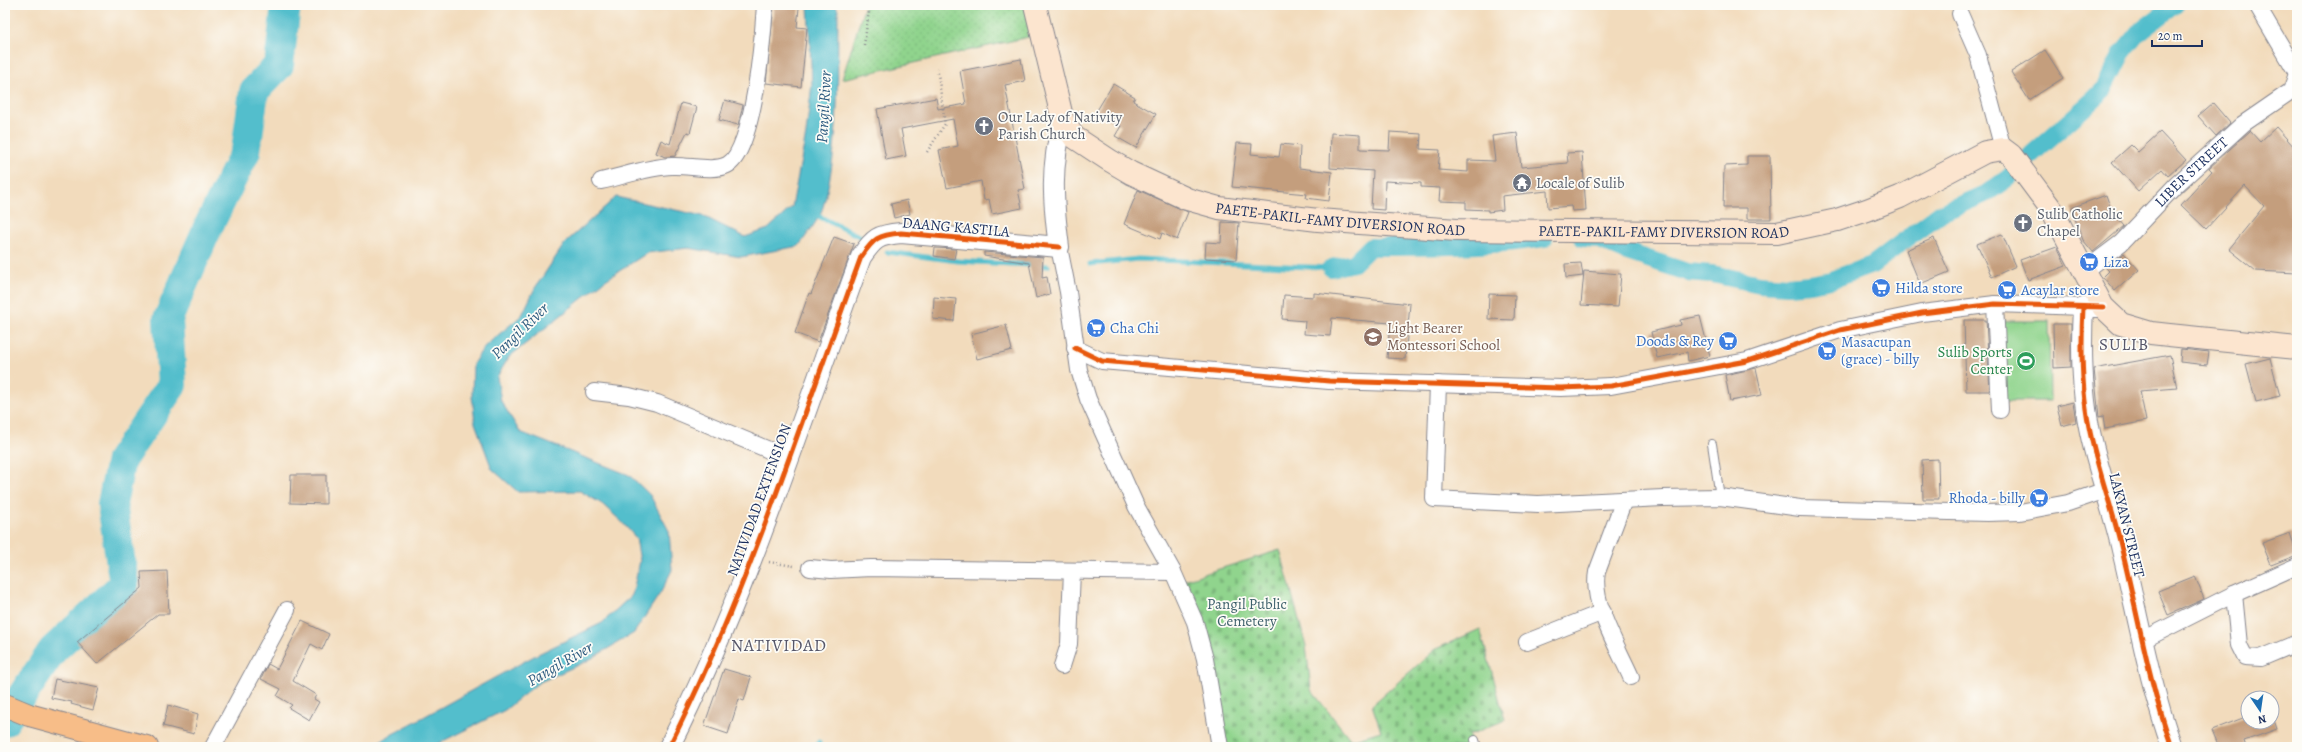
<svg xmlns="http://www.w3.org/2000/svg" width="2302" height="752" viewBox="0 0 2302 752" font-family="Alegreya,serif">
  <style>
    .grass { fill: #90d48d; stroke: #568276 }
    .cemetery { fill: url(#cemetery-stones); stroke: #568276 }
    .park { fill: url(#park-dots); stroke: #568276 }
    .water { fill: #52becc; stroke: #367695 }
    .lines { fill: none; stroke-linecap: round; stroke-linejoin: round }
    .stream { stroke: #52becc; stroke-width: 5 }
    .canal { stroke: #52becc; stroke-width: 18 }
    .river { stroke: #52becc; stroke-width: 30 }
    .building { fill: #c49e7d }
    .service-casing { stroke: #86858d; stroke-width: 10 }
    .minor-casing { stroke: #86858d; stroke-width: 18 }
    .tertiary-casing { stroke: #86858d; stroke-width: 22 }
    .secondary-casing { stroke: #86858d; stroke-width: 24 }
    .primary-casing { stroke: #86858d; stroke-width: 24 }
    .path { stroke: #86858d; stroke-width: 2.5; stroke-dasharray: 1 3; stroke-linecap: butt }
    .service { stroke: #fff; stroke-width: 8 }
    .minor { stroke: #fff; stroke-width: 16 }
    .tertiary { stroke: #fff; stroke-width: 20 }
    .secondary { stroke: #fce5cf; stroke-width: 22 }
    .primary { stroke: #f7bd88; stroke-width: 22 }
    .cycleway-casing { stroke: #fdfcf7; stroke-width: 8 }
    .cycleway { stroke: #e8590c; stroke-width: 5 }
    .labels { text-anchor: middle; dominant-baseline: central; stroke-width: 3.5; stroke-linejoin: round; paint-order: stroke }
    .worship-label { font-size: 15px; fill: #5b616d; stroke: #fdfcf7; text-anchor: start }
    .street-label { font-size: 15px; fill: #1b2f5e; stroke: #fdfcf7 }
    .shop-label { font-size: 15px; fill: #366cbe; stroke: #fdfcf7; text-anchor: start }
    .education-label { font-size: 15px; fill: #785e54; stroke: #fdfcf7; text-anchor: start }
    .leisure-label { font-size: 15px; fill: #27864d; stroke: #fdfcf7; text-anchor: end }
    .park-label { font-size: 15px; fill: #3e616c; stroke: #fdfcf7 }
    .water-label { font-size: 16px; font-style: italic; fill: #2c5a7f; stroke: #fdfcf7 }
    .quarter-label { font-size: 17px; letter-spacing: 1px; fill: #565669; stroke: #fdfcf7 }
  </style>
  <defs>
    <pattern id="cemetery-stones" width="16" height="16" patternUnits="userSpaceOnUse"><rect width="16" height="16" fill="#90d48d"/><path d="M2 7V4a2 2 0 0 1 4 0v3zM10 15v-3a2 2 0 0 1 4 0v3z" fill="#7cb67c"/></pattern>
    <pattern id="park-dots" width="8" height="8" patternUnits="userSpaceOnUse"><rect width="8" height="8" fill="#90d48d"/><path d="M2 2h.1M6 6h.1" fill="none" stroke="#7cb67c" stroke-width="1.8" stroke-linecap="round"/></pattern>
  </defs>
  <rect width="100%" height="100%" fill="#fdfcf7"/>
  <filter id="ink" filterUnits="userSpaceOnUse"><feTurbulence type="fractalNoise" baseFrequency=".025" numOctaves="2"/><feDisplacementMap in="SourceGraphic" scale="8" xChannelSelector="R" yChannelSelector="G"/><feConvolveMatrix kernelMatrix="1 2 1 2 8 2 1 2 1" color-interpolation-filters="sRGB"/></filter>
  <filter id="wash" filterUnits="userSpaceOnUse"><feTurbulence type="fractalNoise" baseFrequency=".012" numOctaves="4" result="noise"/><feDisplacementMap in="SourceGraphic" scale="16" xChannelSelector="R" yChannelSelector="G"/><feGaussianBlur stdDeviation="0.9" result="paint"/><feColorMatrix in="noise" values="0 0 0 0 0 0 0 0 0 0 0 0 0 0 0 0 0 1.4 0 .05"/><feComposite in="paint" operator="in"/></filter>
  <g filter="url(#wash)">
    <rect width="100%" height="100%" fill="#f2dbbc"/>
    <!-- grass -->
    <polygon class="grass" points="2003,321 2049,321 2050,401 2003,401"/>
    <!-- cemetery -->
    <polygon class="cemetery" points="1280,550 1306,646 1311,690 1351,740 1381,731 1372,705 1436,649 1480,629 1505,720 1469,735 1473,747 1225,747 1184,580"/>
    <!-- park -->
    <polygon class="park" points="865,5 1026,5 1033,36 842,79"/>
    <!-- water -->
    <path class="water" d="M808 5H836L838 11C837 76 841 144 823 207 819 220 807 234 799 246L741 257 688 248 647 253 604 281 509 357 497 377 501 401 520 432 629 475 650 495 669 531 672 570 661 592 634 633 587 661 538 683 505 710 431 747H369L536 655 602 623 632 595 640 561 636 538 621 521 602 504 580 491 518 492 492 469 475 423 472 396 473 364 484 347 522 315 535 288 565 243 616 197 703 216 745 237 768 229 792 207 806 134 812 84Z"/>
    <g class="lines">
      <!-- stream -->
      <g class="stream">
        <polyline points="812,213 863,238"/>
        <polyline points="887,252 958,261 1048,266"/>
        <polyline points="1090,264 1138,259 1331,268"/>
        <polyline points="818,747 819,742"/>
      </g>
      <!-- canal -->
      <g class="canal">
        <polyline points="1583,238 1598,239 1627,252 1687,272 1712,274 1760,284 1788,286 1810,284 1831,280 1872,265 1941,213 1987,193 2008,178 2032,154 2093,100 2104,89 2122,53 2138,33 2175,5"/>
        <path d="M1331 268 1354 263 1370 247C1429 247 1486 247 1544 238"/>
      </g>
      <!-- river -->
      <polyline class="river" points="5,721 53,650 124,584 112,504 121,460 172,385 168,319 208,227 246,151 254,91 279,65 286,5"/>
    </g>
    <g id="blocks">
      <!-- building -->
      <g class="building">
        <polygon points="774,5 793,5 793,7 799,8 797,27 807,28 801,87 766,83"/>
        <polygon points="2045,50 2063,78 2029,100 2011,72"/>
        <polygon points="1021,59 1025,81 1005,85 1025,189 1018,190 1022,208 992,214 989,199 984,200 981,181 947,188 939,150 958,146 953,119 901,129 906,156 886,160 877,109 936,98 938,109 966,104 960,71"/>
        <polygon points="1113,84 1135,97 1133,101 1156,114 1136,148 1115,136 1121,126 1096,112"/>
        <polygon points="725,100 743,105 738,125 719,120"/>
        <polygon points="681,103 697,107 690,133 687,132 675,156 665,157 656,153 661,140 670,144"/>
        <polygon points="2213,103 2230,123 2216,136 2198,116"/>
        <polygon points="2276,127 2297,150 2297,273 2256,271 2229,249 2264,206 2245,186 2206,229 2181,205 2212,171 2209,168 2250,131 2260,142"/>
        <polygon points="1390,132 1421,134 1420,149 1440,150 1438,170 1468,172 1468,160 1495,161 1492,136 1517,133 1521,167 1568,163 1567,153 1582,152 1586,210 1572,211 1571,206 1548,208 1547,191 1502,196 1503,210 1488,212 1488,210 1466,209 1466,202 1439,201 1440,188 1421,187 1421,183 1385,181 1384,210 1371,209 1373,171 1330,168 1331,133 1360,135 1360,149 1389,150"/>
        <polygon points="2160,132 2186,160 2168,176 2162,169 2138,191 2112,162 2131,145 2138,152"/>
        <polygon points="1237,143 1252,144 1251,154 1279,157 1281,144 1300,146 1299,168 1332,172 1329,201 1306,198 1307,194 1232,187"/>
        <polygon points="1747,156 1770,156 1771,219 1747,219 1747,208 1723,208 1724,166 1747,165"/>
        <polygon points="1138,190 1188,212 1177,240 1162,233 1160,239 1124,224"/>
        <polygon points="2106,195 2112,212 2124,226 2093,252 2083,240 2071,208"/>
        <polygon points="907,200 910,214 894,218 891,204"/>
        <polygon points="1222,222 1239,223 1236,260 1205,258 1206,242 1221,243"/>
        <polygon points="2002,234 2016,266 1992,277 1977,244"/>
        <polygon points="834,237 854,244 818,342 795,333 809,293 811,294"/>
        <polygon points="1934,238 1949,272 1920,284 1906,250"/>
        <polygon points="2057,247 2066,266 2028,280 2020,260"/>
        <polygon points="935,248 956,249 954,259 934,256"/>
        <polygon points="984,252 1043,257 1042,278 1047,277 1050,294 1036,298 1029,263 984,256"/>
        <polygon points="2124,253 2139,270 2115,291 2103,277 2109,271 2105,267"/>
        <polygon points="1581,263 1583,276 1566,278 1565,264"/>
        <polygon points="1584,271 1621,274 1618,307 1581,305"/>
        <polygon points="1314,293 1410,304 1405,359 1387,358 1390,323 1332,318 1330,336 1304,334 1305,321 1282,319 1284,295 1314,297"/>
        <polygon points="1489,294 1515,295 1514,320 1488,319"/>
        <polygon points="934,297 956,299 954,321 933,319"/>
        <polygon points="1700,316 1710,356 1688,361 1687,352 1657,358 1651,332 1681,325 1680,320"/>
        <polygon points="1964,320 1986,320 1990,391 1966,391"/>
        <polygon points="2053,324 2071,324 2071,367 2054,368"/>
        <polygon points="1006,325 1012,350 977,359 971,334"/>
        <polygon points="2181,349 2209,352 2207,365 2180,362"/>
        <polygon points="2170,355 2177,388 2140,391 2146,421 2105,429 2103,416 2099,417 2094,369"/>
        <polygon points="2270,358 2280,396 2256,402 2246,364"/>
        <polygon points="1756,368 1762,395 1730,401 1725,375"/>
        <polygon points="2073,402 2076,422 2062,426 2057,406"/>
        <polygon points="1938,459 1939,499 1923,499 1922,460"/>
        <polygon points="291,475 326,475 326,504 290,503"/>
        <polygon points="2290,533 2297,555 2271,565 2262,543"/>
        <polygon points="167,571 169,614 158,614 97,664 77,642 142,588 141,572"/>
        <polygon points="2195,576 2204,599 2168,615 2158,591"/>
        <polygon points="302,621 329,634 322,650 311,644 293,681 316,695 314,699 319,702 309,720 289,708 292,705 277,696 281,689 261,679 268,664 277,669"/>
        <polygon points="724,669 751,677 744,701 739,699 728,734 704,726"/>
        <polygon points="55,679 99,688 93,710 71,704 72,702 51,698"/>
        <polygon points="168,705 198,714 194,734 163,726"/>
        <polygon points="2272,714 2277,729 2244,741 2246,747 2219,747 2212,730 2248,716 2248,722 2272,722"/>
      </g>
    </g>
  </g>
  <g filter="url(#ink)">
    <use href="#blocks" fill-opacity="0" stroke="#86858d" stroke-width="1"/>
    <g class="lines">
      <defs>
        <g id="service">
          <polyline points="1712,444 1720,497"/>
          <polyline points="1475,740 1477,747"/>
        </g>
        <g id="minor">
          <polyline points="2257,5 2297,73"/>
          <polyline points="1960,14 1978,55 2003,149"/>
          <path d="M601 181C624 176 648 167 672 166 689 165 712 172 727 165 754 152 763 35 765 5"/>
          <polyline points="1059,247 1068,292 1079,370 1088,399 1136,506 1173,572 1195,622 1205,659 1220,747"/>
          <path id="s1" d="M2085 270 2121 243 2176 185 2243 124 2291 91 2297 74"/>
          <polyline points="1995,304 2000,410"/>
          <polyline points="1075,348 1102,361 1329,381 1561,388 1611,386 1747,361 1840,330 1922,313 1995,304 2083,307"/>
          <polyline points="1438,384 1434,499 1538,504 1663,498 1720,497 1800,508 1987,513 2020,512 2068,503 2106,490"/>
          <polyline points="594,392 629,396 657,403 788,458"/>
          <path d="M1624 500 1597 572C1591 604 1618 647 1631 677"/>
          <polyline points="810,568 831,570 871,568 1173,572"/>
          <polyline points="2234,594 2239,645 2245,657 2261,658 2297,643"/>
          <polyline points="2143,640 2234,594 2297,566"/>
          <polyline points="1527,642 1603,612"/>
          <polyline points="1062,666 1069,644 1072,571"/>
          <polyline points="213,747 287,610"/>
        </g>
        <g id="tertiary">
          <path d="M2103 307H2083C2081 347 2081 387 2089 427 2097 469 2113 509 2122 550 2138 616 2149 683 2172 747"/>
          <path d="M669 747C748 591 801 421 861 257 874 238 878 235 901 233L1059 247C1053 201 1050 167 1063 121"/>
        </g>
        <g id="secondary">
          <path id="s2" d="M1035 5 1063 121 1074 137 1109 160 1131 173 1187 199 1219 208 1318 220 1457 230 1777 233 1837 220 1867 210 1900 197 1985 152 2003 149 2011 155 2052 210 2103 307 2121 324 2151 333 2169 335 2297 348"/>
        </g>
        <polyline id="primary" points="5,705 29,715 147,747"/>
      </defs>
      <!-- service casing -->
      <use href="#service" class="service-casing"/>
      <!-- minor casing -->
      <use href="#minor" class="minor-casing"/>
      <!-- tertiary casing -->
      <use href="#tertiary" class="tertiary-casing"/>
      <!-- secondary casing -->
      <use href="#secondary" class="secondary-casing"/>
      <!-- primary casing -->
      <use href="#primary" class="primary-casing"/>
      <!-- path -->
      <g class="path">
        <polyline points="864,45 870,5"/>
        <polyline points="927,152 945,124 937,66"/>
        <polyline points="769,562 794,566"/>
      </g>
      <!-- service -->
      <use href="#service" class="service"/>
      <!-- minor -->
      <use href="#minor" class="minor"/>
      <!-- tertiary -->
      <use href="#tertiary" class="tertiary"/>
      <!-- secondary -->
      <use href="#secondary" class="secondary"/>
      <!-- primary -->
      <use href="#primary" class="primary"/>
      <defs>
        <g id="cycleway">
          <path d="M2083 307C2081 347 2081 387 2089 427 2097 469 2113 509 2122 550 2138 616 2149 683 2172 747"/>
          <polyline points="1075,348 1102,361 1329,381 1561,388 1611,386 1747,361 1840,330 1922,313 1995,304 2103,307"/>
          <path d="M669 747C748 591 801 421 861 257 874 238 878 235 901 233L1059 247"/>
        </g>
      </defs>
      <!-- cycleway casing -->
      <use href="#cycleway" class="cycleway-casing"/>
      <!-- cycleway -->
      <use href="#cycleway" class="cycleway"/>
    </g>
  </g>
  <!-- icons -->
  <defs>
    <symbol id="church-disc" viewBox="-11 -11 22 22"><circle r="9.5" fill="#6b7280" stroke="#fdfcf7"/><path d="M-1.2-6h2.4v3.5h3.3v2.4h-3.3V6h-2.4V-.1h-3.3v-2.4h3.3Z" fill="#fff"/></symbol>
    <symbol id="temple-disc" viewBox="-11 -11 22 22"><circle r="9.5" fill="#6b7280" stroke="#fdfcf7"/><path d="M0-6L5-2H3V0L6.5 2.5H4V6H1.5V3h-3V6H-4V2.5H-6.5L-3 0V-2H-5Z" fill="#fff"/></symbol>
    <symbol id="supermarket-disc" viewBox="-11 -11 22 22"><circle r="9.5" fill="#3f7fe0" stroke="#fdfcf7"/><path d="M-6-5.5h2.5l.6 2H6L4.5 2H-2.5L-4.4-4H-6ZM-1.5 3.2a1.3 1.3 0 1 0 .1 0ZM3 3.2a1.3 1.3 0 1 0 .1 0Z" fill="#fff"/></symbol>
    <symbol id="school-disc" viewBox="-11 -11 22 22"><circle r="9.5" fill="#8d6e63" stroke="#fdfcf7"/><path d="M0-5L7-2L0 1L-7-2ZM-4 1L0 2.5L4 1V4Q0 6-4 4Z" fill="#fff"/></symbol>
    <symbol id="stadium-disc" viewBox="-11 -11 22 22"><circle r="9.5" fill="#2e9e5b" stroke="#fdfcf7"/><path d="M0-5a6.5 5 0 1 0 0 10a6.5 5 0 1 0 0-10ZM-3.5-1.8h7v3.6h-7Z" fill="#fff"/></symbol>
  </defs>
  <g fill-rule="evenodd">
    <use href="#church-disc" x="973" y="115" width="22" height="22"/>
    <use href="#temple-disc" x="1511" y="172" width="22" height="22"/>
    <use href="#church-disc" x="2012" y="212" width="22" height="22"/>
    <use href="#supermarket-disc" x="2078" y="251" width="22" height="22"/>
    <use href="#supermarket-disc" x="1870" y="277" width="22" height="22"/>
    <use href="#supermarket-disc" x="1996" y="279" width="22" height="22"/>
    <use href="#supermarket-disc" x="1085" y="317" width="22" height="22"/>
    <use href="#school-disc" x="1362" y="326" width="22" height="22"/>
    <use href="#supermarket-disc" x="1717" y="330" width="22" height="22"/>
    <use href="#supermarket-disc" x="1816" y="340" width="22" height="22"/>
    <use href="#stadium-disc" x="2015" y="350" width="22" height="22"/>
    <use href="#supermarket-disc" x="2028" y="487" width="22" height="22"/>
  </g>
  <g class="labels">
    <!-- worship labels -->
    <g class="worship-label">
      <text x="998" y="117">Our Lady of Nativity<tspan x="998" dy="17">Parish Church</tspan></text>
      <text x="1536" y="183">Locale of Sulib</text>
      <text x="2037" y="214">Sulib Catholic<tspan x="2037" dy="17">Chapel</tspan></text>
    </g>
    <!-- street labels -->
    <g class="street-label">
      <text stroke="none"><textPath href="#s1" startOffset="145">LIBER STREET</textPath></text>
      <text stroke="none"><textPath href="#s2" startOffset="423">PAETE-PAKIL-FAMY DIVERSION ROAD</textPath></text>
      <text transform="translate(956 227) rotate(5)">DAANG KASTILA</text>
      <text stroke="none"><textPath href="#s2" startOffset="747">PAETE-PAKIL-FAMY DIVERSION ROAD</textPath></text>
      <text transform="translate(759 500) rotate(-70)">NATIVIDAD EXTENSION</text>
      <text transform="translate(2127 525) rotate(76)">LAKYAN STREET</text>
    </g>
    <!-- shop labels -->
    <g class="shop-label">
      <text x="2103" y="262">Liza</text>
      <text x="1895" y="288">Hilda store</text>
      <text x="2021" y="290">Acaylar store</text>
      <text x="1110" y="328">Cha Chi</text>
      <text x="1714" y="341" text-anchor="end">Doods &amp; Rey</text>
      <text x="1841" y="342">Masacupan<tspan x="1841" dy="17">(grace) - billy</tspan></text>
      <text x="2025" y="498" text-anchor="end">Rhoda - billy</text>
    </g>
    <!-- education labels -->
    <g class="education-label">
      <text x="1387" y="328">Light Bearer<tspan x="1387" dy="17">Montessori School</tspan></text>
    </g>
    <!-- leisure labels -->
    <g class="leisure-label">
      <text x="2012" y="352">Sulib Sports<tspan x="2012" dy="17">Center</tspan></text>
    </g>
    <!-- park labels -->
    <g class="park-label">
      <text x="1247" y="604">Pangil Public<tspan x="1247" dy="17">Cemetery</tspan></text>
    </g>
    <!-- water labels -->
    <g class="water-label">
      <text transform="translate(824 107) rotate(-87)">Pangil River</text>
      <text transform="translate(520 331) rotate(-44)">Pangil River</text>
      <text transform="translate(560 664) rotate(-30)">Pangil River</text>
    </g>
    <!-- quarter labels -->
    <g class="quarter-label">
      <text x="2124" y="344">SULIB</text>
      <text x="779" y="645">NATIVIDAD</text>
    </g>
  </g>
  <!-- margin -->
  <rect width="2302" height="752" fill="none" stroke="#fdfcf7" stroke-width="20"/>
  <!-- north arrow -->
  <g transform="translate(2260 710) rotate(167)"><circle r="19" fill="#fdfcf7" stroke="#a3aaba"/>
  <path d="M0-3L7 15L0 10L-7 15Z" fill="#1f6fb2"/>
  <text y="-6" font-size="11" font-weight="bold" text-anchor="middle" fill="#1b2f5e">N</text>
  </g>
  <!-- scale -->
  <path d="M2152 40v6h50v-6" fill="none" stroke="#1b2f5e" stroke-width="2"/>
  <text x="2158" y="40" font-size="12" fill="#1b2f5e" stroke="#fdfcf7" stroke-width="3" paint-order="stroke">20 m</text>
</svg>
